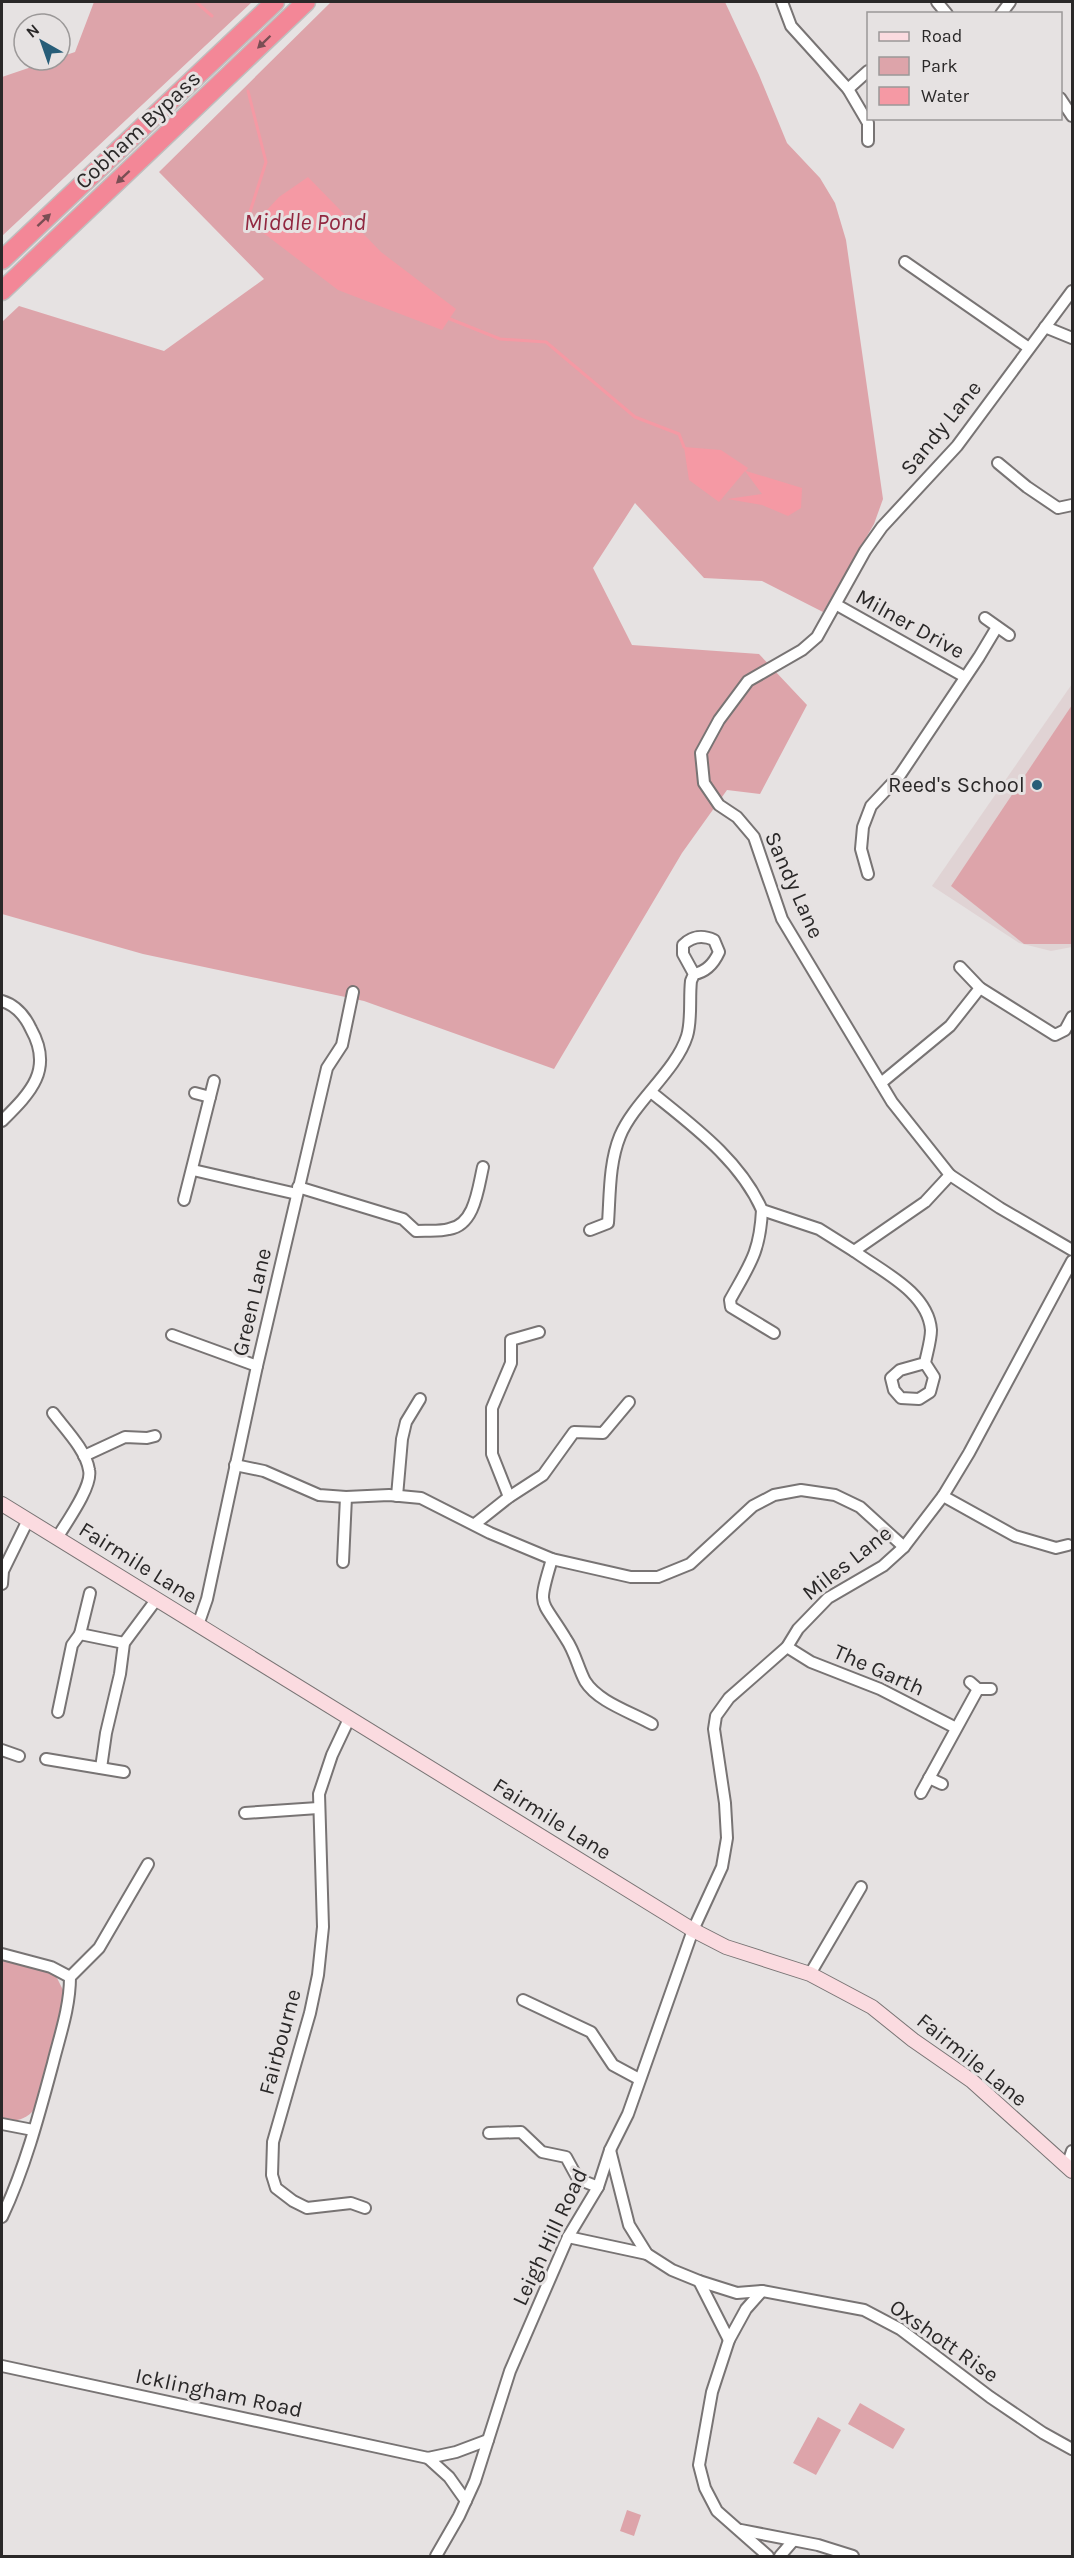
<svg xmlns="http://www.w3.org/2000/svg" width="1074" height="2558" viewBox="0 0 1074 2558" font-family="Karla,sans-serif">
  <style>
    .built { fill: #e0d3d4 }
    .green { fill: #dda4aa }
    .water { fill: #f599a4 }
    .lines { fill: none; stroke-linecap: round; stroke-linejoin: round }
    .stream { stroke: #f599a4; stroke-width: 3 }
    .street-casing { stroke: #787474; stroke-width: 14 }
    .secondary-casing { stroke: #787474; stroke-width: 16 }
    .highway-casing { stroke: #bfbebe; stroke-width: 21 }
    .street { stroke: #fff; stroke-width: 10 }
    .secondary { stroke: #fbdbe0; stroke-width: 14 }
    .highway { stroke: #f38797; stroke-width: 18 }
    .oneway { fill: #7a4e54 }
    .poi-dot { fill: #275d78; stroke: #e6e2e2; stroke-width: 2 }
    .labels { text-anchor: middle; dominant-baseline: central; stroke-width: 6; stroke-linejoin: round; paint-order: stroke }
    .street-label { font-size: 22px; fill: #2a2828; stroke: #e6e2e2 }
    .poi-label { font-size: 22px; fill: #2a2828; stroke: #e6e2e2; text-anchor: end }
    .water-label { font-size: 24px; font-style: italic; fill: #922840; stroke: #e6e2e2 }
  </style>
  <rect width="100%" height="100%" fill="#e6e2e2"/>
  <!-- built -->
  <polygon class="built" points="1072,684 1072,947 1051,951 1019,943 932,886"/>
  <!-- green -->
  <g class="green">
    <polygon points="94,2 252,2 2,236 2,77 52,60 60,60 60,57 75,52"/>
    <polygon points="331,2 725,2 759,75 787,143 820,178 835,203 846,240 883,499 874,524 823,612 762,581 704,578 635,503 593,568 632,645 759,654 807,705 760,794 727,790 682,853 554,1069 364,1001 143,954 2,914 2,322 19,306 164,351 264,279 159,172"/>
    <polygon points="1072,705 1072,944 1024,944 951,886"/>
    <path d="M2 1958 46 1969 57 1978 64 1992 63 2012 35 2109C25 2120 16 2122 2 2120Z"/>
    <polygon points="860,2403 905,2429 893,2449 848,2424"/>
    <polygon points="818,2417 841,2430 816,2475 793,2463"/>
    <polygon points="627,2510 641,2515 634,2536 620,2531"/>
  </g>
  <!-- water -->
  <g class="water">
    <polygon points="308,177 381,252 456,309 442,330 338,290 253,225 279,197"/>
    <polygon points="684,447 721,450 748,468 746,471 802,488 801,508 788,516 762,505 727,499 762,494 745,471 719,502 689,480"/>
  </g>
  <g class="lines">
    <!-- stream -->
    <g class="stream">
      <polyline points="196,2 212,16"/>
      <polyline points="248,91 266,162 248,218"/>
      <polyline points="450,319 500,339 546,342 635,417 679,434 684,447"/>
    </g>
    <defs>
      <g id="street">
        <polyline points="782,2 791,26 848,89 868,123 868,141"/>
        <polyline points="937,2 947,14"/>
        <polyline points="1001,14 1010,2"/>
        <polyline points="848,89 868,71"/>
        <polyline points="1060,98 1072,116"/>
        <polyline points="905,262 1029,348"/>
        <polyline points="1072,291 957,446 882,527 865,551 817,637 802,650 748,681 719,720 701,753 704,783 719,805 737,817 754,837 782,919 892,1102 950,1175 1000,1208 1072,1250"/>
        <polyline points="1045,327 1072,338"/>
        <polyline points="998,463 1027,487 1058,508 1072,505"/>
        <polyline points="837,605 965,677"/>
        <polyline points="985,618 1009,635"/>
        <polyline points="868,874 861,849 863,827 871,806 900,775 979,657 997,627"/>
        <polyline points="960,967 980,988 1055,1035 1065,1030 1072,1017"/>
        <path d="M2 1001C15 1005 25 1016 31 1029 54 1070 30 1093 2 1121"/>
        <polyline points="881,1083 950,1026 980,988"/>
        <path d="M651 1092C693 1126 740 1160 762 1210L819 1229 854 1251 925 1202 950 1175"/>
        <polyline points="195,1093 210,1097"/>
        <polyline points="193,1170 297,1194"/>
        <path d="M298 1187 403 1219 416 1231C427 1230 438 1232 449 1229 475 1225 478 1188 483 1167"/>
        <polyline points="184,1200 214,1081"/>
        <path d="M762 1210C760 1252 750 1264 730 1300L731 1307 774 1333"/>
        <path d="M590 1230 608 1223C610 1195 609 1163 620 1136 634 1102 676 1071 687 1036 692 1020 689 998 691 981L694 974 683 954V945C692 936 703 935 714 940L719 952C714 963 706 972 694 974"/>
        <path d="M854 1251C881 1271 928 1292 931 1330 931 1340 927 1353 925 1363L934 1377 930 1392 919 1399 901 1398 894 1390 891 1378 900 1370 925 1363"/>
        <polyline points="172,1335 257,1366"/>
        <path d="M53 1413C65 1429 86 1450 89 1470 93 1486 66 1523 57 1538"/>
        <polyline points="84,1456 125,1437 147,1438 155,1436"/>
        <polyline points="235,1465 264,1471 319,1495 346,1497 389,1495 421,1498 490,1533 552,1559 631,1577 658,1577 690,1564 753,1506 774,1495 801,1490 835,1495 860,1507 904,1547"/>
        <polyline points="397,1496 402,1439 406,1422 420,1399"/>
        <polyline points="943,1496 1015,1536 1056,1548 1068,1545"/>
        <polyline points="509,1497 492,1454 492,1408 511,1363 511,1340 539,1332"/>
        <polyline points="475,1524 509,1497 543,1475 574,1432 603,1433 629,1402"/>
        <path d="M552 1559C537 1610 540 1596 566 1639 575 1652 578 1668 585 1681 598 1702 631 1712 652 1724"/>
        <polyline points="343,1562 346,1497"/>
        <polyline points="2,1584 3,1571 28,1520"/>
        <polyline points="90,1593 80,1634 124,1643"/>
        <polyline points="198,1625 207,1599 257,1366 327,1068 342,1045 353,992"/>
        <polyline points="787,1647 811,1662 880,1689 956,1728"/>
        <polyline points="970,1682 978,1689 991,1689"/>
        <polyline points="58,1712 72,1645 80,1634"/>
        <polyline points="349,1719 332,1755 319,1794 323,1927 318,1975 310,2013 273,2142 272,2175 276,2188 293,2201 307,2208 351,2203 365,2208"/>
        <polyline points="2,1750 19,1756"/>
        <polyline points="46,1759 124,1772"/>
        <polyline points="101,1768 106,1733 120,1674 124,1643 156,1600"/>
        <polyline points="929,1778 942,1784"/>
        <polyline points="921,1793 978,1689"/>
        <polyline points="245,1813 318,1808"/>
        <polyline points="2,1954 51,1967 70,1977"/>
        <polyline points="810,1974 861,1887"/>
        <polyline points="523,2000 591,2032 613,2065 639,2079"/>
        <polyline points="2,2124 33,2130"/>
        <polyline points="489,2133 521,2132 542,2152 566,2157 578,2179 598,2187"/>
        <polyline points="610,2150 629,2225 647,2254 672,2270 699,2281 737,2293 762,2291 864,2310 900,2329 990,2397 1043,2433 1072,2449"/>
        <polyline points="1067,2166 1072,2151"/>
        <path d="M2 2217C25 2168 39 2115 53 2063 60 2035 70 2007 70 1977L99 1948 148 1864"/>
        <polyline points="568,2237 647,2254"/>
        <polyline points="699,2281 729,2340"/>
        <polyline points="762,2291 746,2309 729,2340 712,2392 699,2465 705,2488 717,2511 768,2556"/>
        <polyline points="2,2366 428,2458 456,2452 488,2440"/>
        <polyline points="428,2458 449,2477 466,2501"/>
        <polyline points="741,2530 818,2545 853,2556"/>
        <polyline points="436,2556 459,2516 475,2481 510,2371 568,2237 598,2187 610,2150 628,2114 693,1930 722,1867 727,1838 725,1803 714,1729 716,1716 729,1698 787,1647 798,1629 828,1598 883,1566 904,1547 943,1496 969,1453 1072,1261"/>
        <polyline points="780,2556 793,2541"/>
      </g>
      <polyline id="secondary" points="2,1504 693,1930 726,1947 810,1974 872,2007 913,2040 972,2081 1072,2171"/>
      <g id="highway">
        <polyline points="2,260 275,2"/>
        <polyline points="2,291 306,2"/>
      </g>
    </defs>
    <!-- street casing -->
    <use href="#street" class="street-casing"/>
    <!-- secondary casing -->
    <use href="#secondary" class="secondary-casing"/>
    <!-- highway casing -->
    <use href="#highway" class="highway-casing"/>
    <!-- street -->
    <use href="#street" class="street"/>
    <!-- secondary -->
    <use href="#secondary" class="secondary"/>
    <!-- highway -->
    <use href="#highway" class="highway"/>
  </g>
  <!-- one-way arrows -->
  <defs><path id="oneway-solid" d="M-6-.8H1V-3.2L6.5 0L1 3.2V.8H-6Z" transform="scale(1.5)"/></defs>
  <g class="oneway">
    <use href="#oneway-solid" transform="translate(264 42) rotate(136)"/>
    <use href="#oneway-solid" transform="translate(123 177) rotate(137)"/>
    <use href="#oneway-solid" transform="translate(44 220) rotate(-43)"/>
  </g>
  <!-- markers -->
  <circle class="poi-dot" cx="1037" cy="785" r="6"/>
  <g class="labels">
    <!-- street labels -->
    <g class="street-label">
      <text transform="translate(138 130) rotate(-43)">Cobham Bypass</text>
      <text transform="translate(941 428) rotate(-51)">Sandy Lane</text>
      <text transform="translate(910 624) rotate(29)">Milner Drive</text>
      <text transform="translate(794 885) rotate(66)">Sandy Lane</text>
      <text transform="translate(252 1302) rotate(-77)">Green Lane</text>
      <text transform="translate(138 1563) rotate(32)">Fairmile Lane</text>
      <text transform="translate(847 1563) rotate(-38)">Miles Lane</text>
      <text transform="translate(879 1670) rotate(24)">The Garth</text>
      <text transform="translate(552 1819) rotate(32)">Fairmile Lane</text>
      <text transform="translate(280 2042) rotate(-75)">Fairbourne</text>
      <text transform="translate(972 2060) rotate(39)">Fairmile Lane</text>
      <text transform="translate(550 2237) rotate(-65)">Leigh Hill Road</text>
      <text transform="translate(944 2341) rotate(35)">Oxshott Rise</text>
      <text transform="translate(219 2393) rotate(12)">Icklingham Road</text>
    </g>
    <!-- poi labels -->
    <g class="poi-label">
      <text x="1025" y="785">Reed's School</text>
    </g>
    <!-- water labels -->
    <g class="water-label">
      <text x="305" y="222">Middle Pond</text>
    </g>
  </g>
  <!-- border -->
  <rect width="1074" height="2558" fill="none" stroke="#2a2828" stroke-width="6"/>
  <!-- legend -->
  <rect x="867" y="12" width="195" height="108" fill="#e6e2e2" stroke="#9b9898" stroke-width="1.5"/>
  <rect x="879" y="32" width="30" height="9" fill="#fbdbe0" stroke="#9b9898" stroke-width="1.5"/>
  <text x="921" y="42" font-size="18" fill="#2a2828">Road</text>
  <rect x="879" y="57" width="30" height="18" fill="#dda4aa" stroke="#9b9898" stroke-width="1.5"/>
  <text x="921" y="72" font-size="18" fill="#2a2828">Park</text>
  <rect x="879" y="87" width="30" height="18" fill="#f599a4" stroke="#9b9898" stroke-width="1.5"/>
  <text x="921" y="102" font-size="18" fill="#2a2828">Water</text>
  <!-- north arrow -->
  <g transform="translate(42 42) rotate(320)"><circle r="28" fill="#e6e2e2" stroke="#9b9898" stroke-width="1.5"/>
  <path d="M0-4.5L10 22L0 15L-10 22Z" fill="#275d78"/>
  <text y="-9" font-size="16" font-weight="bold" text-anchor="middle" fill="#2a2828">N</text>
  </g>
</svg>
